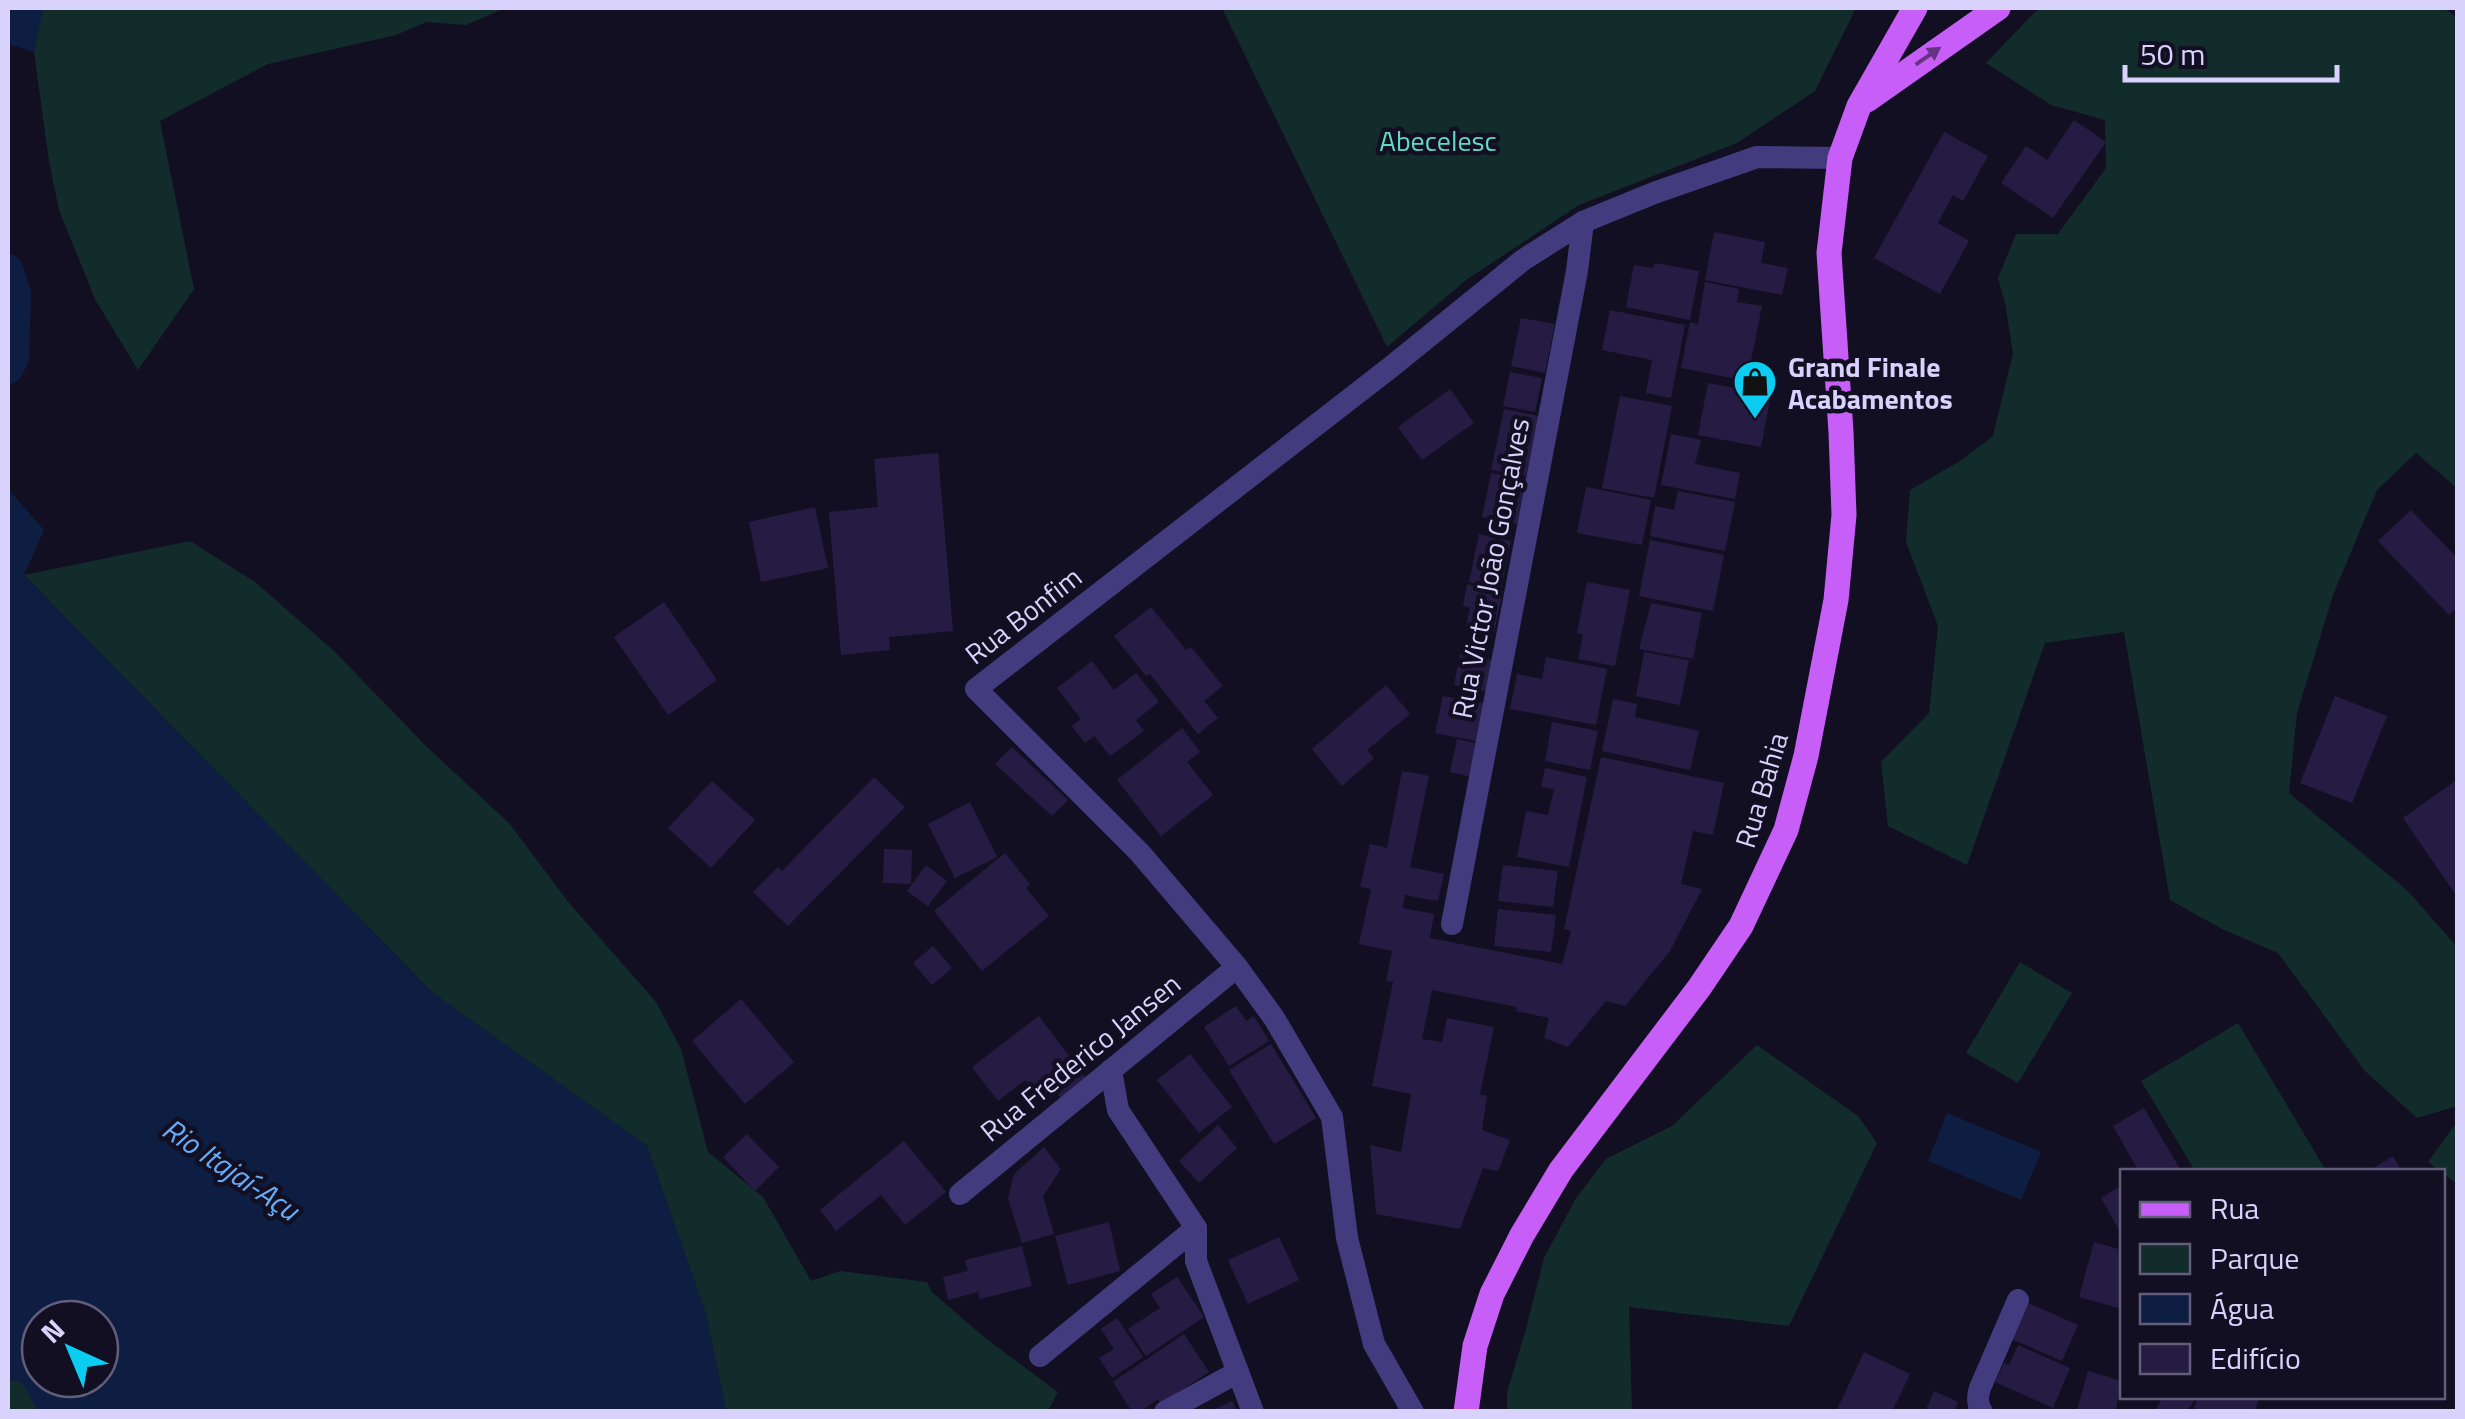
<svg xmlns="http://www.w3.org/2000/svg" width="2465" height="1419" viewBox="0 0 2465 1419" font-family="'Titillium Web',sans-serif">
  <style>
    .green { fill: #122c2c }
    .water { fill: #0e1e42; fill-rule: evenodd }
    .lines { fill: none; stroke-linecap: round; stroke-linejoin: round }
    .canal { stroke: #0e1e42; stroke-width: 30 }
    .building { fill: #261c43 }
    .minor { stroke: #423c7f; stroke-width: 22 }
    .primary { stroke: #c75ef8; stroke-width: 25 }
    .oneway { fill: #643382 }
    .labels { text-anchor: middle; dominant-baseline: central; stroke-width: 9; stroke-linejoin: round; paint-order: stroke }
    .park-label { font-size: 28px; fill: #61dac3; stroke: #130f22 }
    .poi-label { font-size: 28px; font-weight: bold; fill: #d9d2fd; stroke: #130f22; text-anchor: start }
    .street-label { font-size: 28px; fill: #d9d2fd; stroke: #130f22 }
    .water-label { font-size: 30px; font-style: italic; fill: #65acf8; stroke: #130f22 }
  </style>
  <rect width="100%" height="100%" fill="#130f22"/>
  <!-- green -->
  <g class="green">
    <polygon points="43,8 505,8 466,25 427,22 396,35 268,64 160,121 194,289 138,370 95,299 59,210 49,161 34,52"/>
    <polygon points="1222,8 1856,8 1815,91 1737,143 1579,205 1466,280 1387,347"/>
    <polygon points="2043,8 2444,8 2457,18 2457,488 2416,453 2377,490 2333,595 2297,713 2289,793 2407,890 2457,947 2457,1106 2417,1118 2365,1071 2278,953 2222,929 2170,900 2124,632 2045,643 1967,865 1888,826 1881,762 1929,713 1938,626 1906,542 1910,490 1960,461 1993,436 2013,353 2005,303 1998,278 2016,234 2058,234 2106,168 2105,120 2051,105 1986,63 2036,11"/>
    <polygon points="190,541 255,582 334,651 428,748 509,823 569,903 656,1002 681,1049 708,1152 763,1197 811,1281 840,1271 927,1282 932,1292 985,1338 1058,1392 1048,1411 726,1411 706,1314 647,1146 433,993 24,575"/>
    <polygon points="2020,962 2072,993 2018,1083 1966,1053"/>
    <polygon points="2238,1023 2326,1171 2195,1171 2141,1081"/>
    <polygon points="1757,1045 1858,1116 1877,1143 1789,1326 1629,1307 1632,1411 1507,1411 1507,1392 1526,1329 1544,1258 1576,1198 1606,1159 1672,1126"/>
    <polygon points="2457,1122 2457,1184 2428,1162"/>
    <polygon points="8,1379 22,1383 39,1411 8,1411"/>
  </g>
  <!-- water -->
  <g class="water">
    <polygon points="8,8 43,8 34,52 8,44"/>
    <path d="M8 489 44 530 24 575 433 993 647 1146 706 1314 726 1411 39 1412 22 1383 8 1379ZM40 1319H100V1379H40Z"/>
    <polygon points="1947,1113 2041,1152 2021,1200 1928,1161"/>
  </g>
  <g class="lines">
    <!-- canal -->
    <polyline class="canal" points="8,269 16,294 14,358 8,369"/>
  </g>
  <!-- building -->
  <g class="building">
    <polygon points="2074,120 2106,142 2053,218 2001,183 2026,146 2047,160"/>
    <polygon points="1944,132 1988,156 1963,201 1953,195 1938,223 1969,241 1940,294 1874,258"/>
    <polygon points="1714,232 1765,242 1761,263 1788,268 1782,295 1705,280"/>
    <polygon points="1655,263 1699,271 1690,320 1626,307 1634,265 1653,268"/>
    <polygon points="1705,282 1739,289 1737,302 1762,306 1747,381 1681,368 1690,322 1698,324"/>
    <polygon points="1610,310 1685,325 1671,398 1646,393 1652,360 1602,350"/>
    <polygon points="1521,318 1555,324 1545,373 1511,366"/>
    <polygon points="1510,372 1542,378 1535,412 1503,406"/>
    <polygon points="1708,383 1771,395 1761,447 1698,435"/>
    <polygon points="1450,389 1474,423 1422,460 1398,427"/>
    <polygon points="1620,396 1672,406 1654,498 1602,488"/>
    <polygon points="1504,409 1539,416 1526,476 1491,470"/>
    <polygon points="1671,434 1701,440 1695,464 1740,473 1735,499 1661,485"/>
    <polygon points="938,453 953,631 889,637 890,650 841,655 829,512 878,507 874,459"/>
    <polygon points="1491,473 1526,479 1517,524 1482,517"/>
    <polygon points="1586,487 1651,500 1642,545 1577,533"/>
    <polygon points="1678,491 1735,502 1725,551 1650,536 1655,506 1674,510"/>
    <polygon points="815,507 828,568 761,582 749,522"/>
    <polygon points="2411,510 2458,559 2458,607 2449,615 2378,541"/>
    <polygon points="1479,534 1511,541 1501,589 1469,582"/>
    <polygon points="1650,540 1724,555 1713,611 1639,596"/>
    <polygon points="1587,582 1630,590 1615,666 1578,659 1583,634 1577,633"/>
    <polygon points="1467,584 1503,591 1494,632 1466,627 1470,607 1463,606"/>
    <polygon points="664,602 717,680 668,715 614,637"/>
    <polygon points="1651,603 1702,613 1693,659 1639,649"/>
    <polygon points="1151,607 1186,650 1191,647 1223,686 1204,701 1218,718 1198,734 1150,674 1146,676 1114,636"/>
    <polygon points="1644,652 1689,660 1680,705 1636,696"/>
    <polygon points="1460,654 1492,660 1486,691 1454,685"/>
    <polygon points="1546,657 1607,669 1596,725 1510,709 1517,674 1542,679"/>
    <polygon points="1092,661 1114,690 1136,673 1159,702 1136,720 1144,731 1110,756 1094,736 1085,743 1072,726 1081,719 1057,688"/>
    <polygon points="1386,685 1410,714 1367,750 1374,758 1342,786 1312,749"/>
    <polygon points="1443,696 1488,704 1481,742 1435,733"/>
    <polygon points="2335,696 2387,716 2352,803 2300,783"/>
    <polygon points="1613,699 1637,704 1635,717 1699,731 1690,770 1602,751"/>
    <polygon points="1552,722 1598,731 1590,770 1545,761"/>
    <polygon points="1182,728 1200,752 1187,762 1213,795 1161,836 1117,780"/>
    <polygon points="1457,739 1479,744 1472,777 1450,772"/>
    <polygon points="1012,747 1068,800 1052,816 995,764"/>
    <polygon points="1601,757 1724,783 1713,835 1693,831 1681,884 1702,889 1670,951 1625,1006 1606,1001 1568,1047 1544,1038 1549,1018 1516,1011 1517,1007 1432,990 1422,1039 1442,1042 1447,1018 1494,1027 1480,1094 1487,1096 1482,1130 1510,1140 1498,1171 1483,1168 1460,1229 1376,1214 1370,1145 1401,1152 1411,1094 1372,1086 1393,982 1386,981 1392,951 1359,944 1371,889 1360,887 1370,844 1387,848 1402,771 1429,776 1410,867 1444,874 1438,901 1405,895 1403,908 1434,914 1430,938 1562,964 1571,931 1564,929"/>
    <polygon points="1545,768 1587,777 1569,867 1517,857 1526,811 1548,815 1554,789 1541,787"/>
    <polygon points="874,777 905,807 788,926 753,892 778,867 782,871"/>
    <polygon points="2458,779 2458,898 2403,818"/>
    <polygon points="712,781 755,820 711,868 668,828"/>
    <polygon points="970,802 997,857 955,878 928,824"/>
    <polygon points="884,849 912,850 911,884 883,883"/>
    <polygon points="1005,853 1030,884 1026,888 1049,916 982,971 934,911"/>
    <polygon points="926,865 947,881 928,906 907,891"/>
    <polygon points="1503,865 1558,871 1553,907 1498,901"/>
    <polygon points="1498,909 1556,915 1551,952 1494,946"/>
    <polygon points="933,946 952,968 932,985 913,963"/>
    <polygon points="741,999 794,1062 745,1104 692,1041"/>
    <polygon points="1236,1006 1246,1021 1254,1016 1269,1041 1229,1066 1204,1027"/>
    <polygon points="1039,1016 1087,1080 1061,1099 1049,1082 1035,1093 1025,1080 998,1101 972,1067"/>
    <polygon points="1271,1044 1316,1118 1274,1144 1229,1070"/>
    <polygon points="1190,1054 1232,1107 1199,1133 1157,1080"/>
    <polygon points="2144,1108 2182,1172 2139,1172 2113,1126"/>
    <polygon points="1218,1125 1237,1148 1199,1183 1179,1161"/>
    <polygon points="747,1134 779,1167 755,1191 723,1157"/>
    <polygon points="904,1141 946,1192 905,1225 881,1195 836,1231 820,1210"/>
    <polygon points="1044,1147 1061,1169 1043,1196 1054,1234 1022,1243 1008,1198 1014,1174"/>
    <polygon points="2393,1156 2402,1172 2367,1172"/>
    <polygon points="2122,1185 2122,1235 2101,1198"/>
    <polygon points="1109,1222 1120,1271 1068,1285 1055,1236"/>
    <polygon points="1279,1237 1299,1280 1248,1304 1228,1260"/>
    <polygon points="2094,1242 2122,1250 2122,1309 2079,1297"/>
    <polygon points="1022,1246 1032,1286 980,1299 978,1292 948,1300 943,1277 968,1271 965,1260"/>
    <polygon points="1177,1277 1204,1317 1146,1356 1128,1329 1160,1308 1151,1294"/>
    <polygon points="2026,1302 2078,1325 2062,1361 2009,1338"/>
    <polygon points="1117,1318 1143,1357 1112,1378 1099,1358 1114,1349 1101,1329"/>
    <polygon points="1184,1334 1209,1372 1161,1404 1158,1399 1140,1412 1132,1412 1113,1382"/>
    <polygon points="2018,1345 2070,1368 2053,1408 1995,1382 2004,1363 2009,1365"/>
    <polygon points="1864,1352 1910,1374 1892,1412 1836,1412"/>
    <polygon points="2088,1371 2122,1381 2115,1412 2077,1410"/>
    <polygon points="1934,1391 1958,1402 1954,1412 1925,1412"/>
    <polygon points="2164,1396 2197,1396 2187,1412 2154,1412"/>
    <polygon points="2198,1396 2256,1396 2259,1397 2255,1412 2193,1412"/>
    <polygon points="1232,1401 1237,1412 1209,1412"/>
  </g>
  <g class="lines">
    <!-- minor -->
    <g class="minor">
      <polyline points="1452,924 1577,271 1583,222"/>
      <polyline points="1111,1070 1118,1110 1196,1228 1196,1261 1253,1412"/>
      <polyline points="960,1194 1237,967"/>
      <polyline points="1040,1356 1196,1228"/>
      <polyline points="1165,1412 1238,1372"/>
      <polyline points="1413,1412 1374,1344 1347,1238 1332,1117 1274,1018 1237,967 1140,853 976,689 1391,367 1523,260 1583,222 1654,193 1757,157 1840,158"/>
      <path d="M1982 1412C1977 1404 1977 1397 1980 1388L2018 1300"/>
    </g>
    <!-- primary -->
    <g class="primary">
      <polyline points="1867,100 1998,8"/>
      <polyline points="1466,1412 1475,1346 1492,1294 1522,1235 1561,1170 1699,988 1741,926 1786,830 1806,756 1836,600 1844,515 1841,432 1829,253 1840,158 1859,106 1915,8"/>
    </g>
  </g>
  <!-- one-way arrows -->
  <defs><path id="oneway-solid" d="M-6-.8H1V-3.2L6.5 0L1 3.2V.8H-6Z" transform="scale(2.5)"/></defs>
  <use class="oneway" href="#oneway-solid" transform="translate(1928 56) rotate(-35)"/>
  <!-- icons -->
  <defs>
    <symbol id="shop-pin" viewBox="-11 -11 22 30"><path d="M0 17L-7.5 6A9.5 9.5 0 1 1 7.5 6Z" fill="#0acdf1" stroke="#130f22"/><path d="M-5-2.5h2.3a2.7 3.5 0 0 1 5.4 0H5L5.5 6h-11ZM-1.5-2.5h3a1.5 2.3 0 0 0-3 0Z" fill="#111"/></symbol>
  </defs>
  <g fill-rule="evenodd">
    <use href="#shop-pin" x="1730" y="357" width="50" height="68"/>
  </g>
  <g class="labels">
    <!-- park labels -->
    <g class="park-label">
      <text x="1438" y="140">Abecelesc</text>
    </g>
    <!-- poi labels -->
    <g class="poi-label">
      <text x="1788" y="366">Grand Finale<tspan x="1788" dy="32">Acabamentos</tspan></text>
    </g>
    <!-- street labels -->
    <g class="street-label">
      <text transform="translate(1490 568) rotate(-79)">Rua Victor João Gonçalves</text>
      <text transform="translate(1023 615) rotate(-38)">Rua Bonfim</text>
      <text transform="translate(1761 790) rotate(-73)">Rua Bahia</text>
      <text transform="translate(1080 1057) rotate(-39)">Rua Frederico Jansen</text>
    </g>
    <!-- water labels -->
    <g class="water-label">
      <text transform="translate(231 1169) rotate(34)">Rio Itajaí-Açu</text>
    </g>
  </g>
  <!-- border -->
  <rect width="2465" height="1419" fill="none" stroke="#d9d2fd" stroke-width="20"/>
  <!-- legend -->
  <rect x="2120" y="1169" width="325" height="230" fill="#130f22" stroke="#625d7a" stroke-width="2.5"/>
  <rect x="2140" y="1202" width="50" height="15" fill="#c75ef8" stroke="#625d7a" stroke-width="2.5"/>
  <text x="2210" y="1219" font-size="30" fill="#d9d2fd">Rua</text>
  <rect x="2140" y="1244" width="50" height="30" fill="#122c2c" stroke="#625d7a" stroke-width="2.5"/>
  <text x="2210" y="1269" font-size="30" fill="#d9d2fd">Parque</text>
  <rect x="2140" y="1294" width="50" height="30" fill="#0e1e42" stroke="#625d7a" stroke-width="2.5"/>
  <text x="2210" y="1319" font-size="30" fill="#d9d2fd">Água</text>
  <rect x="2140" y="1344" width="50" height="30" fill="#261c43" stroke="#625d7a" stroke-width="2.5"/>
  <text x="2210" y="1369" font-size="30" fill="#d9d2fd">Edifício</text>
  <!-- north arrow -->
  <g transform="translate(70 1349) rotate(316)"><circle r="48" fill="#130f22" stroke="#625d7a" stroke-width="2.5"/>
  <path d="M0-8L18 38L0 25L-18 38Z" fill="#0acdf1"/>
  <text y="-15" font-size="28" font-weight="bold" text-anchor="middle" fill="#d9d2fd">N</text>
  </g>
  <!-- scale -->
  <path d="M2125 65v15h212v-15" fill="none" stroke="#d9d2fd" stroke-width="5"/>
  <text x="2140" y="65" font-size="30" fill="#d9d2fd" stroke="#130f22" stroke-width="8" paint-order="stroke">50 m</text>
</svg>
